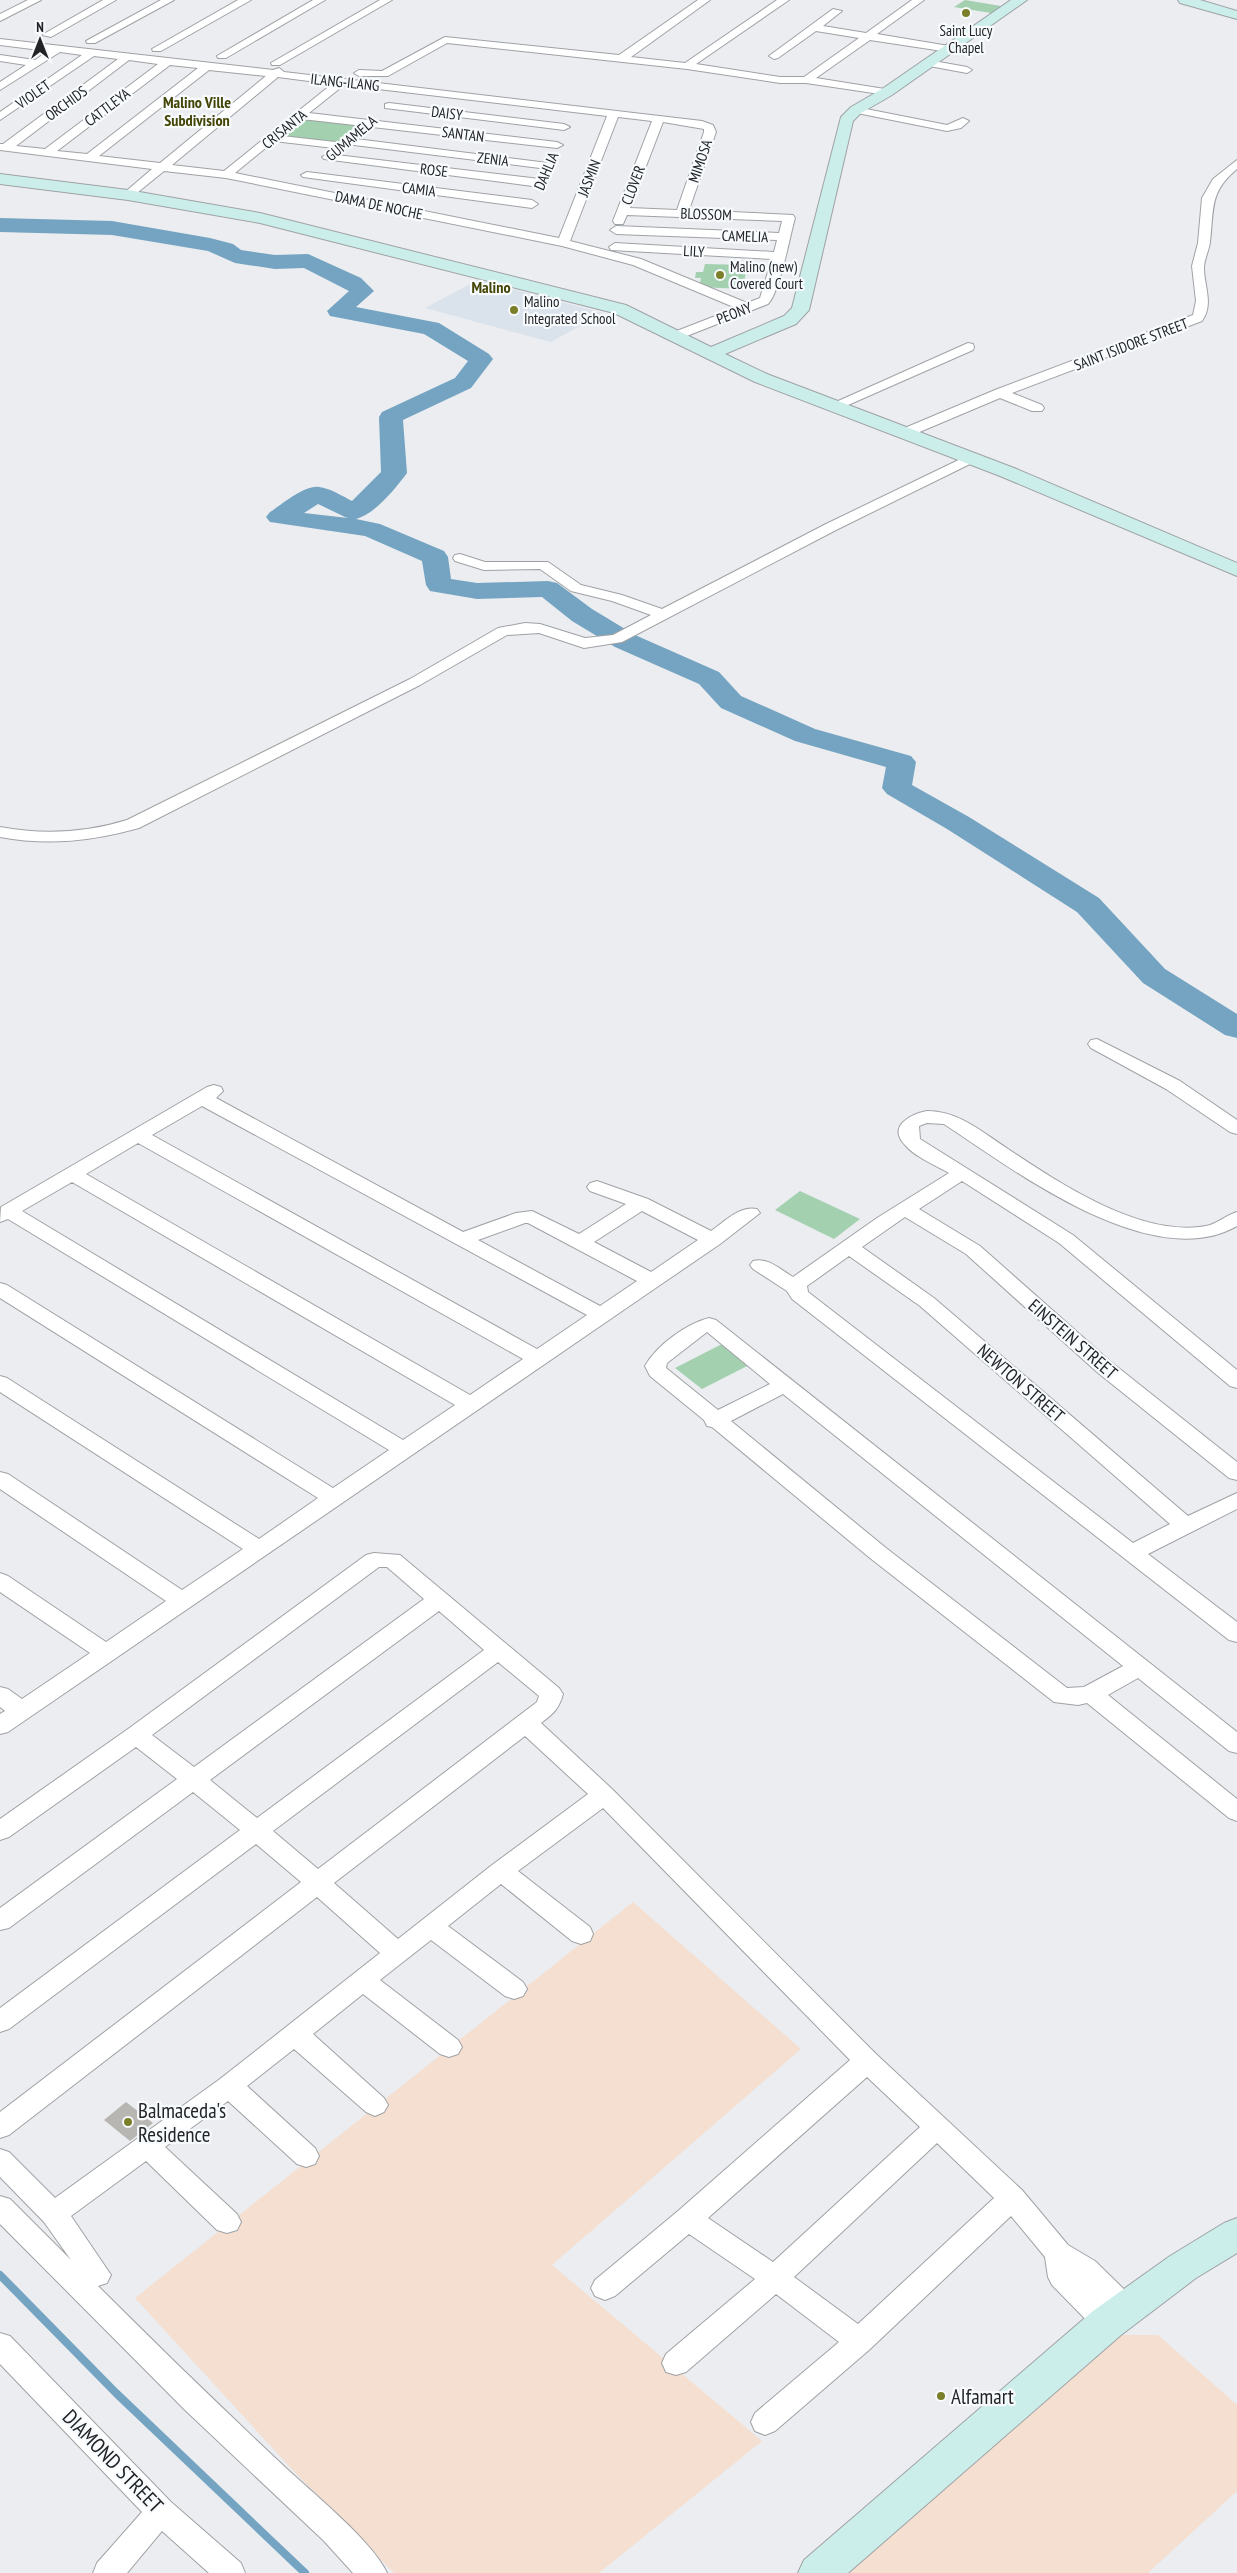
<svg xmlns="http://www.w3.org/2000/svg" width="1237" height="2573" viewBox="0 0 1237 2573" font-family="'PT Sans Narrow',sans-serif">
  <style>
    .industrial { fill: #f4dfd1 }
    .built { fill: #dae2eb }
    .green { fill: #a3d0af }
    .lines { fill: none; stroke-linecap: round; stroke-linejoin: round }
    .stream { stroke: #74a4c1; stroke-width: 8 }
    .river { fill: #74a4c1; fill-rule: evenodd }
    .building { fill: #b8b6b3 }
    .street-casing { stroke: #9fa2a5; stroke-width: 2 }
    .secondary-casing { stroke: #9fa2a5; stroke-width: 2 }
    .street { fill: #fff; fill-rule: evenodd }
    .secondary { fill: #cceeea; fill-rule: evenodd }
    .poi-dot { fill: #7b7f29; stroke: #f8fbfe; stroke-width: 2 }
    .labels { text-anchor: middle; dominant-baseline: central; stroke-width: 4.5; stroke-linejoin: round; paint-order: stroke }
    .far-poi-label { font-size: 15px; fill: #232426; stroke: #f8fbfe; text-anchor: start }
    .far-street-label { font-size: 15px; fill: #232426; stroke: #f8fbfe }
    .far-neighbourhood-label { font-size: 16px; font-weight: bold; fill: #434505; stroke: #f8fbfe }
    .far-quarter-label { font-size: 16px; font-weight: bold; fill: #434505; stroke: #f8fbfe }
    .street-label { font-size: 18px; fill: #232426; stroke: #f8fbfe }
    .near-poi-label { font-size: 21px; fill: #232426; stroke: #f8fbfe; text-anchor: start }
    .near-street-label { font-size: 21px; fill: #232426; stroke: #f8fbfe }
  </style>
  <rect width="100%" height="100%" fill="#ebedf1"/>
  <!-- industrial -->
  <g class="industrial">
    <polygon points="633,1902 801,2049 552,2265 762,2441 599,2573 394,2573 299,2477 135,2298"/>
    <polygon points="1113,2335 1158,2335 1237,2405 1237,2491 1148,2573 831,2573"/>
  </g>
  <!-- built -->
  <polygon class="built" points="478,280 603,313 551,342 425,308"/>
  <!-- green -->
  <g class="green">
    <polygon points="965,0 1007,7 997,14 954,7"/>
    <polygon points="300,117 358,124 337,143 278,135"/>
    <polygon points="705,264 747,265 743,289 699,287 701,278 695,278 696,272 703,272"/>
    <polygon points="800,1191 860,1219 834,1239 775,1210"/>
    <polygon points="724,1343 751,1364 702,1389 675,1368"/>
  </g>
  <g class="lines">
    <!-- stream -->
    <polyline class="stream" points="0,2275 116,2393 305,2573"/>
    <!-- river -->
    <path class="river" d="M0 218 112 221 210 238 233 244 241 250 275 255 308 254 361 278 374 291 356 307 439 323 489 354 493 359 471 388 403 420 407 473C395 489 375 514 356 519L380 524 444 551 448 557 451 579 477 583 548 581 557 583 592 609 635 635 719 672 741 696 815 729 911 756 916 762 912 785 969 817 1099 898 1165 969 1237 1014V1038L1225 1035 1143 983 1077 912 947 829 887 794 882 788 886 767 795 741 721 708 699 684 615 647 572 621 542 597 477 599 430 591 426 585 422 561 365 536 270 522 266 517 270 512C283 504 304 485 319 487 330 488 342 496 352 501L381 472 379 417 382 412 455 378 468 361 424 334 330 316 327 311 349 291 304 268 275 269 235 263 208 251 112 235 0 232ZM318 504 345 517 348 518 304 513Z"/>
  </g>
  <!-- building -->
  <polygon class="building" points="126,2102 153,2123 130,2141 104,2120"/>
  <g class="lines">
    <defs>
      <g id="street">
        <polygon points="28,0 41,0 0,21 0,14"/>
        <polygon points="103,0 116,0 51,37 42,35"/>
        <polygon points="161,0 174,0 95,43 87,43 86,41"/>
        <polygon points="238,0 251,0 161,51 153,51 152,49"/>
        <polygon points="313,0 325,0 226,58 218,58 217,56"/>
        <polygon points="380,0 392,0 280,65 272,65 271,63"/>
        <polygon points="698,0 710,0 631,57 685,63 777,0 789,0 696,64 780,77 804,77 859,38 816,31 778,58 774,59 769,56 833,9 842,11 823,26 866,33 912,0 924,0 877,34 949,46 954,49 949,52 870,40 816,78 891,90 892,92 887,95 806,83 780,83 687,69 447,43 388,76 359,76 354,73 359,70 382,71 445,37 619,55"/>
        <path d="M0 39 273 70 279 68 284 72 702 121 713 125 716 132 689 210 793 215 795 218C790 235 780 292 768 304L674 341 668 337 669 334 736 308 633 265 562 246 226 178 164 171 132 197H124V193L152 169 0 150V144H3L118 59 94 56 0 120V112L82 55 60 52 0 90V82L26 65 0 61V55L35 60 48 51 0 45ZM129 60 158 64 45 149 16 146ZM170 65 198 68 87 154 57 151ZM209 70 266 76 160 163 99 156ZM278 77 332 84 224 171 172 165ZM344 85 607 116 559 238 235 173 274 141 342 149 346 148V144L548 169 554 166 548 163 348 138 344 139V143L282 136 302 119 557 148 563 145 557 142 309 113ZM618 117 652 121 613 221 615 224H623L627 215 782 221 779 233 616 226 610 230 616 234 777 240 774 252 615 243 609 247 611 250 772 259 760 298 747 303 641 259 570 241ZM663 122 704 129V132L677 210 630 208Z"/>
        <polygon points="928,60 967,67 972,70 967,73 924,65 923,63"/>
        <polygon points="389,103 564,124 570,127 564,130 385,108 385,104"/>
        <polygon points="856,107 947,125 963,118 969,121 961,128 947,131 852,112 852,108"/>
        <polygon points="328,154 540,179 546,183 540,187 324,159 322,157"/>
        <path d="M1237 160V169C1209 192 1214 209 1210 242 1209 251 1204 259 1204 268 1204 286 1214 304 1202 321L1012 393 1042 405 1044 408 1042 411H1032L1000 398 910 436H900L898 433 900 430 995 390 1193 315 1196 301 1192 266 1198 243 1202 198 1213 179Z"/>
        <polygon points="307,172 532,200 538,204 532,208 303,177 301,175"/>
        <polygon points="968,343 973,344 974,347 973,350 839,409 829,409 827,406"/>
        <path d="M971 454 976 455 978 458 976 461 836 530 622 642 584 648 539 633 507 635 420 685 139 828C92 841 48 846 0 837V827C43 835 85 833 127 820L410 679 498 628 525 623 540 624 585 638 613 635 651 615 612 601 571 591 540 569 484 570 455 561 453 558 455 555 460 554 485 562H548L581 585 622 595 662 609 826 524Z"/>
        <polygon points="1097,1039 1180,1081 1237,1120 1237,1134 1230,1132 1166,1089 1091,1048 1088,1044 1091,1040"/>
        <path d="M214 1085 221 1087 223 1091 216 1098 463 1232 516 1213 532 1211 579 1234 626 1204 590 1191 587 1187 590 1183 597 1181 648 1199 711 1231C724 1222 740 1205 757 1209L760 1213 720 1244 660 1285 8 1732 0 1734V1714L5 1711 0 1707V1687L8 1689 22 1699 90 1653 0 1592V1573L8 1576 106 1642 166 1601 0 1489V1472L8 1474 182 1590 243 1549 0 1392V1376L7 1378 259 1539 318 1498 0 1298V1283L7 1285 333 1488 389 1450 8 1219 0 1222 1 1207 207 1087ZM202 1106 587 1315 537 1349 152 1135ZM138 1143 523 1359 470 1395 86 1174ZM72 1182 455 1405 403 1440 22 1211ZM642 1211 698 1240 651 1272 594 1242ZM525 1223H528L637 1281 600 1306 478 1240Z"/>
        <path d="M927 1111C959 1111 982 1132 1008 1149 1059 1183 1141 1238 1206 1226 1217 1224 1226 1215 1237 1212V1226C1151 1275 1014 1170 944 1124L927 1123 919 1126 920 1139 1073 1235 1237 1370V1388L1230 1386 1059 1243 962 1181 919 1209 980 1246 1111 1362 1237 1462V1480L1229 1478 1097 1372 966 1254 905 1217 862 1247 934 1298 1188 1516 1237 1493V1509L1148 1554 1237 1622V1642L1229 1640 792 1299 787 1291 753 1269 750 1265 753 1261C768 1257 781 1270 793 1277L877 1218 949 1173C935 1165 915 1157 905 1145 887 1126 911 1114 927 1111ZM849 1256 920 1306 1170 1524 1133 1543 808 1292 807 1286Z"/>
        <path d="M709 1318 716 1320 1237 1732V1753L1229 1751 1138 1678 1108 1695 1237 1799V1821L1229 1818 1087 1703 1078 1705 1054 1702 870 1558 712 1427 707 1426 704 1420 650 1376 645 1366C657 1345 686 1324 709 1318ZM707 1332 770 1384 718 1410 666 1368 667 1363ZM783 1394 1123 1666 1084 1687 1067 1688 886 1548 731 1421Z"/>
        <path d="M374 1553 400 1555 559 1688 563 1694C559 1709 553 1714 541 1723L612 1789 876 2054 1022 2190 1068 2245 1095 2261 1136 2301 1140 2309 1136 2317 1126 2321 1119 2318 1121 2323 1117 2331 1107 2335 1097 2331 1052 2285 1048 2277 1045 2257 1011 2216 869 2350 775 2431 765 2435 755 2431 751 2422 755 2413 839 2342 776 2294 686 2372 676 2375 666 2372 662 2363 666 2354 755 2279 689 2234 615 2296 605 2300 595 2296 591 2288 595 2280 678 2211 850 2060 603 1808 518 1871 590 1927 593 1934 590 1941 581 1944 572 1941 501 1884 448 1926 523 1982 527 1989 523 1996 514 1999 505 1996 431 1940 380 1980 458 2040 462 2047 458 2054 449 2057 440 2054 363 1994 313 2034 384 2098 388 2105 384 2112 375 2116 366 2112 294 2049 247 2086 315 2148 319 2156 315 2164 306 2167 297 2164 228 2101 165 2147 237 2214 241 2222 237 2230 227 2233 217 2230 146 2161 71 2216 111 2275 107 2283 98 2286C160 2348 223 2409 287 2469 314 2494 373 2542 387 2573H353L324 2541 185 2410 0 2224V2196L10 2199 71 2260 44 2222 0 2177V2149L9 2152 55 2198 220 2079 380 1953 317 1897 9 2135 0 2138V2112L301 1882 256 1844 9 2029 0 2032V2008L240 1830 193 1792 9 1928 0 1930V1908L177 1779 136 1747 9 1837 0 1840V1819L128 1729 366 1555ZM379 1567H387L424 1599 194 1767 152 1735ZM439 1611 484 1650 257 1818 210 1780ZM498 1662 539 1696 537 1702 318 1869 273 1831ZM525 1736 588 1794 492 1865 398 1939 334 1883ZM867 2077 920 2127 773 2262 708 2218ZM937 2143 994 2198 858 2324 794 2277Z"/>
        <polygon points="0,2333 10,2336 171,2502 241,2563 245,2573 209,2573 162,2531 127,2573 93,2573 97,2563 142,2512 0,2364"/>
      </g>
      <g id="secondary">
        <polygon points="1011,0 1027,0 892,95 861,113 853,121 809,310 796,324 725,354 767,374 1014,468 1237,563 1237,576 1000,476 755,382 614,313 260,223 128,200 0,184 0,174 128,190 260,213 626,305 711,347 784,316 792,308 841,117 851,107 882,89"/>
        <polygon points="1178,0 1200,0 1237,11 1237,19 1180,3"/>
        <polygon points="1237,2218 1237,2253 1196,2278 1121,2335 848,2573 798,2573 804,2560 1093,2311 1170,2256 1224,2223"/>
      </g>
    </defs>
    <!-- street casing -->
    <use href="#street" class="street-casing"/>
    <!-- secondary casing -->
    <use href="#secondary" class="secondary-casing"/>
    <!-- street -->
    <use href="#street" class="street"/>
    <!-- secondary -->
    <use href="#secondary" class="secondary"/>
  </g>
  <!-- markers -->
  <g class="poi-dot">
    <circle cx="966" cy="13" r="5"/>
    <circle cx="720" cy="275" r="5"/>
    <circle cx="514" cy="310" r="5"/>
    <circle cx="128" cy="2122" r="5"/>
    <circle cx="941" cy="2396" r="5"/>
  </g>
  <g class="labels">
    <!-- far-poi labels -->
    <g class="far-poi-label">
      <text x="966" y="30" text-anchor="middle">Saint Lucy<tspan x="966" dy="17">Chapel</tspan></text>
      <text x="730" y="266">Malino (new)<tspan x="730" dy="17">Covered Court</tspan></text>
      <text x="524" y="301">Malino<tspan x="524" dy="17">Integrated School</tspan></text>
    </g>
    <!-- far-street labels -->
    <g class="far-street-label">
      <text transform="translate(345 82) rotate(6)">ILANG-ILANG</text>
      <text transform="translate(33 94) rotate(-35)">VIOLET</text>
      <text transform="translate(66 103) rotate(-36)">ORCHIDS</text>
      <text transform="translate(107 107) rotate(-37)">CATTLEYA</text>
      <text transform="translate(447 113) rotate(7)">DAISY</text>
      <text transform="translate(284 129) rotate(-39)">CRISANTA</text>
      <text transform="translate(463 134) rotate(7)">SANTAN</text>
      <text transform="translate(351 138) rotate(-40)">GUMAMELA</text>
      <text transform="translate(493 159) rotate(7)">ZENIA</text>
      <text transform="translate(700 161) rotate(-71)">MIMOSA</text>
      <text transform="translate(434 170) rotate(7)">ROSE</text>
      <text transform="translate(546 171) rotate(-67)">DAHLIA</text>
      <text transform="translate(589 178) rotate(-69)">JASMIN</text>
      <text transform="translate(633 185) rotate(-69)">CLOVER</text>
      <text transform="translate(419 189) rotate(7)">CAMIA</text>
      <text transform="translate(379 205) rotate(12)">DAMA DE NOCHE</text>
      <text transform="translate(706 214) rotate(2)">BLOSSOM</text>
      <text transform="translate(745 236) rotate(2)">CAMELIA</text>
      <text transform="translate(694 251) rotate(3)">LILY</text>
      <text transform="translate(734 313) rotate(-21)">PEONY</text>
      <text transform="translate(1131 344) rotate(-21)">SAINT ISIDORE STREET</text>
    </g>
    <!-- far-neighbourhood labels -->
    <g class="far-neighbourhood-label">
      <text x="197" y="102">Malino Ville<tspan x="197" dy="18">Subdivision</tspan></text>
    </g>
    <!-- far-quarter labels -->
    <g class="far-quarter-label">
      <text x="491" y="287">Malino</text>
    </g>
    <!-- street labels -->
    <g class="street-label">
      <text transform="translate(1073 1339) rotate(41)">EINSTEIN STREET</text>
      <text transform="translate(1021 1383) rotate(41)">NEWTON STREET</text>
    </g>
    <!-- near-poi labels -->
    <g class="near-poi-label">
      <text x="138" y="2110">Balmaceda's<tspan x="138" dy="24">Residence</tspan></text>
      <text x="951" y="2396">Alfamart</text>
    </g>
    <!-- near-street labels -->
    <g class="near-street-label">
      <text transform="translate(113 2461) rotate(46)">DIAMOND STREET</text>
    </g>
  </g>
  <!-- north arrow -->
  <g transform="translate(40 40)" stroke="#f8fbfe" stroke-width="4" paint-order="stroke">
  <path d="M0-4L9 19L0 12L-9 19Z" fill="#232426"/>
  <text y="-8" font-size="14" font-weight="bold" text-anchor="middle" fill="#232426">N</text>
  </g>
</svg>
